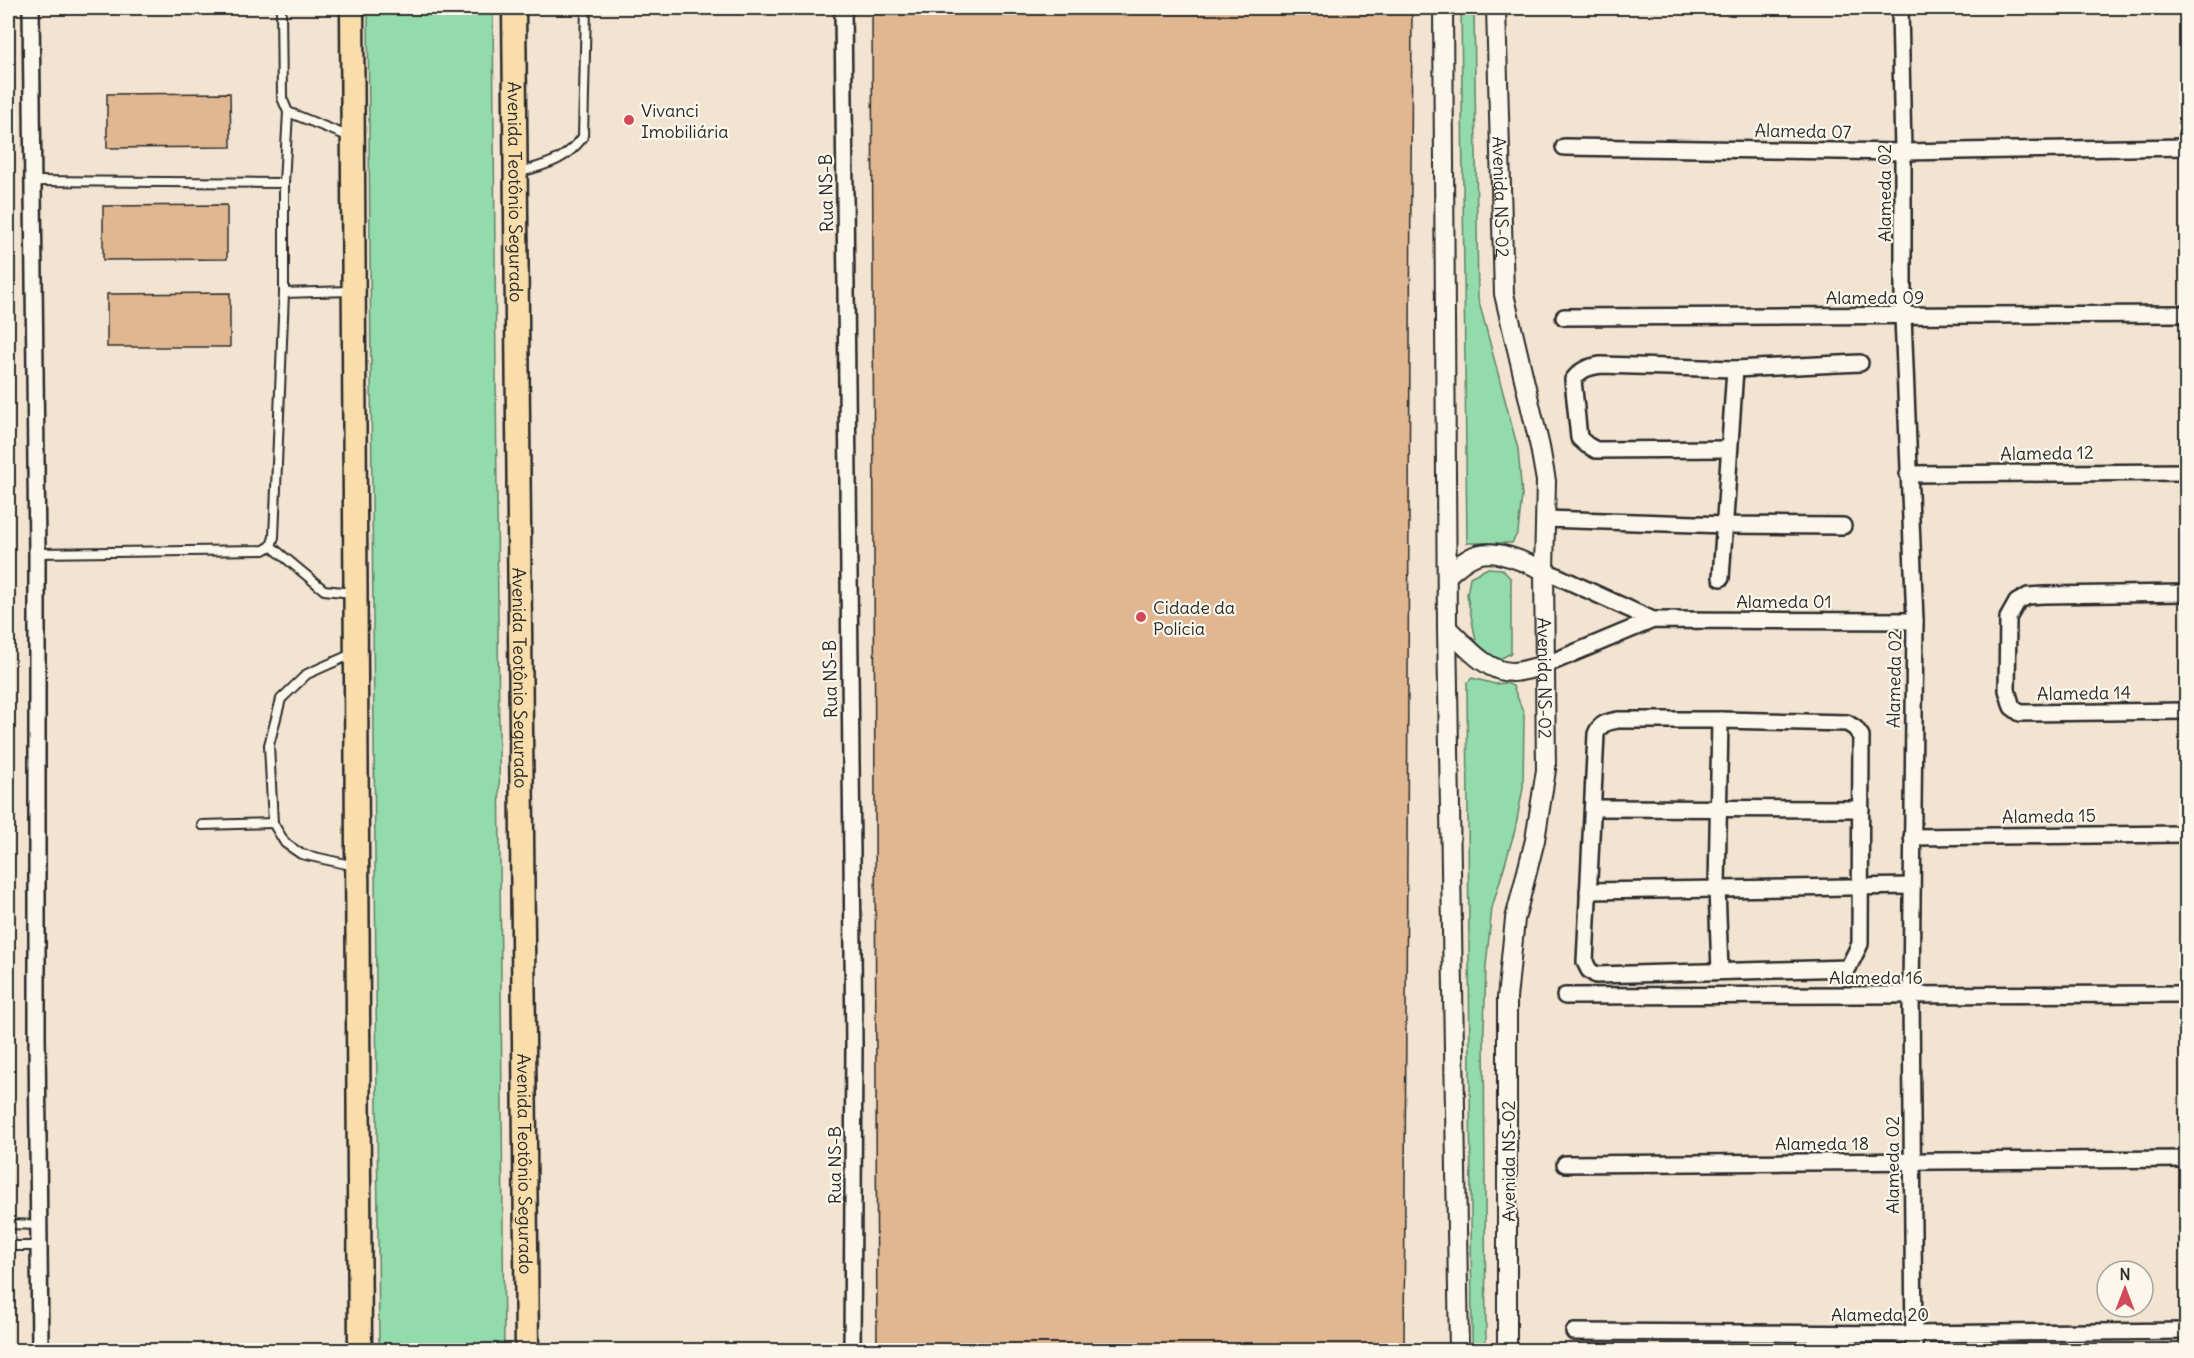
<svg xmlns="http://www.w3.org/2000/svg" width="2194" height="1358" viewBox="0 0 2194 1358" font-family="Delius,sans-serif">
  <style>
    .green { fill: #93dbaa; stroke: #5f836a; stroke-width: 1.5 }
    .building { fill: #e1b791; stroke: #2b2b2b; stroke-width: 1.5 }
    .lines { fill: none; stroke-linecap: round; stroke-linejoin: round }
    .service-casing { stroke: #2b2b2b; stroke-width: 12 }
    .minor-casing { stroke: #2b2b2b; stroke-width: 20 }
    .tertiary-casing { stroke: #2b2b2b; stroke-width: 22 }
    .primary-casing { stroke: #2b2b2b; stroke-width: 27 }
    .service { stroke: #fbf7ec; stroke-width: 8 }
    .minor { stroke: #fbf7ec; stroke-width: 15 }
    .tertiary { stroke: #fbf7ec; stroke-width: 18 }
    .primary { stroke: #f9deab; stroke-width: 22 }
    .poi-dot { fill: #d1495b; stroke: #fbf7ec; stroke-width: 2 }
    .labels { text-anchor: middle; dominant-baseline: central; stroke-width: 4.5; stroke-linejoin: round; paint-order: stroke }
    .poi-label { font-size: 18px; fill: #2b2b2b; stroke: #fbf7ec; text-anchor: start }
    .street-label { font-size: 18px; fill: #2b2b2b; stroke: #fbf7ec }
  </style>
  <rect width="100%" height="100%" fill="#f3e4d1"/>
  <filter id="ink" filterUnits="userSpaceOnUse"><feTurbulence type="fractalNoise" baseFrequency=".0167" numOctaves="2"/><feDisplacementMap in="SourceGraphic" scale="12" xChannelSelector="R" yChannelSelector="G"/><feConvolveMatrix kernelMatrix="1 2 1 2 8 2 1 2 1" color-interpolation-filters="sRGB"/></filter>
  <g filter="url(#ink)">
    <!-- green -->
    <g class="green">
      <polygon points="368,8 493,8 504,1350 379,1350"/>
      <polygon points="1461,8 1474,8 1478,298 1518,449 1522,496 1518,532 1512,543 1467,543"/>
      <polygon points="1488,568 1502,569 1511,579 1511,653 1500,659 1488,660 1478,651 1467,595 1470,577"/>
      <polygon points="1472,678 1495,684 1506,683 1513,686 1524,714 1523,788 1515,830 1492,908 1486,966 1484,1030 1486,1350 1472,1350 1472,1345 1467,683"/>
    </g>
    <!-- building -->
    <g class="building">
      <polygon points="872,8 1412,8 1404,1350 877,1350"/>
      <polygon points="230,93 231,147 107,148 107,94"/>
      <polygon points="227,205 227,259 103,260 103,206"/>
      <polygon points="230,293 230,347 107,347 107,294"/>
    </g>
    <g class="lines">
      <defs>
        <g id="service">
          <polyline points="281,8 282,98 288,112 350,137"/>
          <path d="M518 173C546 164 564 162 583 137L586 8"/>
          <polyline points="33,181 284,183 284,293 274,537 271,546 264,550 37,553"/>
          <polyline points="284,183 288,112"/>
          <polyline points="284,293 350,291"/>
          <polyline points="271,546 324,590 352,593"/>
          <polyline points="352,654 307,674 281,699 269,745 273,823 285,843 301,854 355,866"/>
          <polyline points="202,825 273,823"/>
          <polyline points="8,1224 39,1225"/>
          <polyline points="8,1246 39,1246"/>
        </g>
        <g id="minor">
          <polyline points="31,8 37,553 37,1036 40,1350"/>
          <polyline points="843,8 854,1045 852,1350"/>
          <polyline points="1900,8 1903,152 1903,316 1915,621 1911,996 1914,1350"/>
          <polyline points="1564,147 1903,152 2186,147"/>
          <polyline points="1564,317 2186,314"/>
          <path d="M1728 449 1596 450 1587 445 1579 438 1573 380C1581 369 1588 367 1601 365L1735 369 1860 363"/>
          <polyline points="1908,474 2186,472"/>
          <polyline points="1545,519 1726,525 1843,526"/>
          <polyline points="1544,570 1653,620"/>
          <polyline points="1721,578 1735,369"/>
          <polyline points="2186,593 2044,595 2028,596 2017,602 2008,618 2007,690 2012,707 2020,713 2186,711"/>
          <polyline points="1545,665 1653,620 1915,621"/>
          <path d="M1618 720H1720L1847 723 1855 728 1861 736 1860 944 1848 968 1596 975 1589 970 1585 962 1596 734C1600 723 1608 722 1618 720Z"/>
          <polyline points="1720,720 1717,888 1720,971"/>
          <polyline points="1593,808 1861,809"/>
          <polyline points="1912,837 2186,834"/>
          <polyline points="1588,891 1912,886"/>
          <polyline points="1565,996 2186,994"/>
          <polyline points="1565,1164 2186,1159"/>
          <polyline points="1574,1332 1914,1334 2186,1331"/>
        </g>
        <g id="tertiary">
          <polyline points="1443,8 1447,628 1459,1350"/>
          <path id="s1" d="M1496 8 1504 294 1540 447 1546 481 1544 570 1546 770 1535 840 1515 919 1507 998V1350"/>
          <path d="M1447 575C1454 570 1462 562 1470 558 1492 545 1523 562 1544 570"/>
          <path d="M1447 628C1465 645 1486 672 1512 672 1523 672 1534 667 1545 665"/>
        </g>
        <g id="primary">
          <polyline points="352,8 360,1350"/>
          <path id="s2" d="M514 8 527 1350"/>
        </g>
      </defs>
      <!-- service casing -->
      <use href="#service" class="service-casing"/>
      <!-- minor casing -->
      <use href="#minor" class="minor-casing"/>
      <!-- tertiary casing -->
      <use href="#tertiary" class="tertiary-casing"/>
      <!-- primary casing -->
      <use href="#primary" class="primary-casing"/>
      <!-- service -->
      <use href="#service" class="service"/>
      <!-- minor -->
      <use href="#minor" class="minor"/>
      <!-- tertiary -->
      <use href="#tertiary" class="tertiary"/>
      <!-- primary -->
      <use href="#primary" class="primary"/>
    </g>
  </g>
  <!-- markers -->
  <g class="poi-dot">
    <circle cx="629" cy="120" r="6"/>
    <circle cx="1141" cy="617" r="6"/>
  </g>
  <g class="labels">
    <!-- poi labels -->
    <g class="poi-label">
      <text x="641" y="110">Vivanci<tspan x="641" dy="21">Imobiliária</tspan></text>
      <text x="1153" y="607">Cidade da<tspan x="1153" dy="21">Polícia</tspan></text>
    </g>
    <!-- street labels -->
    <g class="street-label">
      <text transform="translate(1803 131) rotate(1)">Alameda 07</text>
      <text stroke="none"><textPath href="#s2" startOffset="184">Avenida Teotônio Segurado</textPath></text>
      <text transform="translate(826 193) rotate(-91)">Rua NS-B</text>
      <text transform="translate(1884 193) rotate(-90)">Alameda 02</text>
      <text stroke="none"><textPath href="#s1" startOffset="189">Avenida NS-02</textPath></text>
      <text x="1875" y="297">Alameda 09</text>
      <text transform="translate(2047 453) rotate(-1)">Alameda 12</text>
      <text x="1784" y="601">Alameda 01</text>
      <text stroke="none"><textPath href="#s1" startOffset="675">Avenida NS-02</textPath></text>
      <text stroke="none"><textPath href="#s2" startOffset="670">Avenida Teotônio Segurado</textPath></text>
      <text transform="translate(830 679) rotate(-91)">Rua NS-B</text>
      <text transform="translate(1894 679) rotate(-89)">Alameda 02</text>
      <text transform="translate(2084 693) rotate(-1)">Alameda 14</text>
      <text transform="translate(2049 816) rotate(-1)">Alameda 15</text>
      <text x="1876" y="977">Alameda 16</text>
      <text x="1822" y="1143">Alameda 18</text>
      <text transform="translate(1508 1161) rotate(-90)">Avenida NS-02</text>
      <text stroke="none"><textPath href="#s2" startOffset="1156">Avenida Teotônio Segurado</textPath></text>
      <text transform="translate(834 1165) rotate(-90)">Rua NS-B</text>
      <text transform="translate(1892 1165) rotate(-90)">Alameda 02</text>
      <text x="1880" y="1314">Alameda 20</text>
    </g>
  </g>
  <!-- margin -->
  <rect width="2194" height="1358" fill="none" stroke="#fbf7ec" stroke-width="30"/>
  <rect x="15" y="15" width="2164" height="1328" fill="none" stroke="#2b2b2b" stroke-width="2" filter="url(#ink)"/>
  <!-- north arrow -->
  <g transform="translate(2125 1289)"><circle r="28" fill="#fbf7ec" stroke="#a8a59f" stroke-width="1.5"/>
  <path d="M0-4.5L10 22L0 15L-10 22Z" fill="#d1495b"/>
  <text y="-9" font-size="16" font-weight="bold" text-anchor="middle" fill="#2b2b2b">N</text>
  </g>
</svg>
